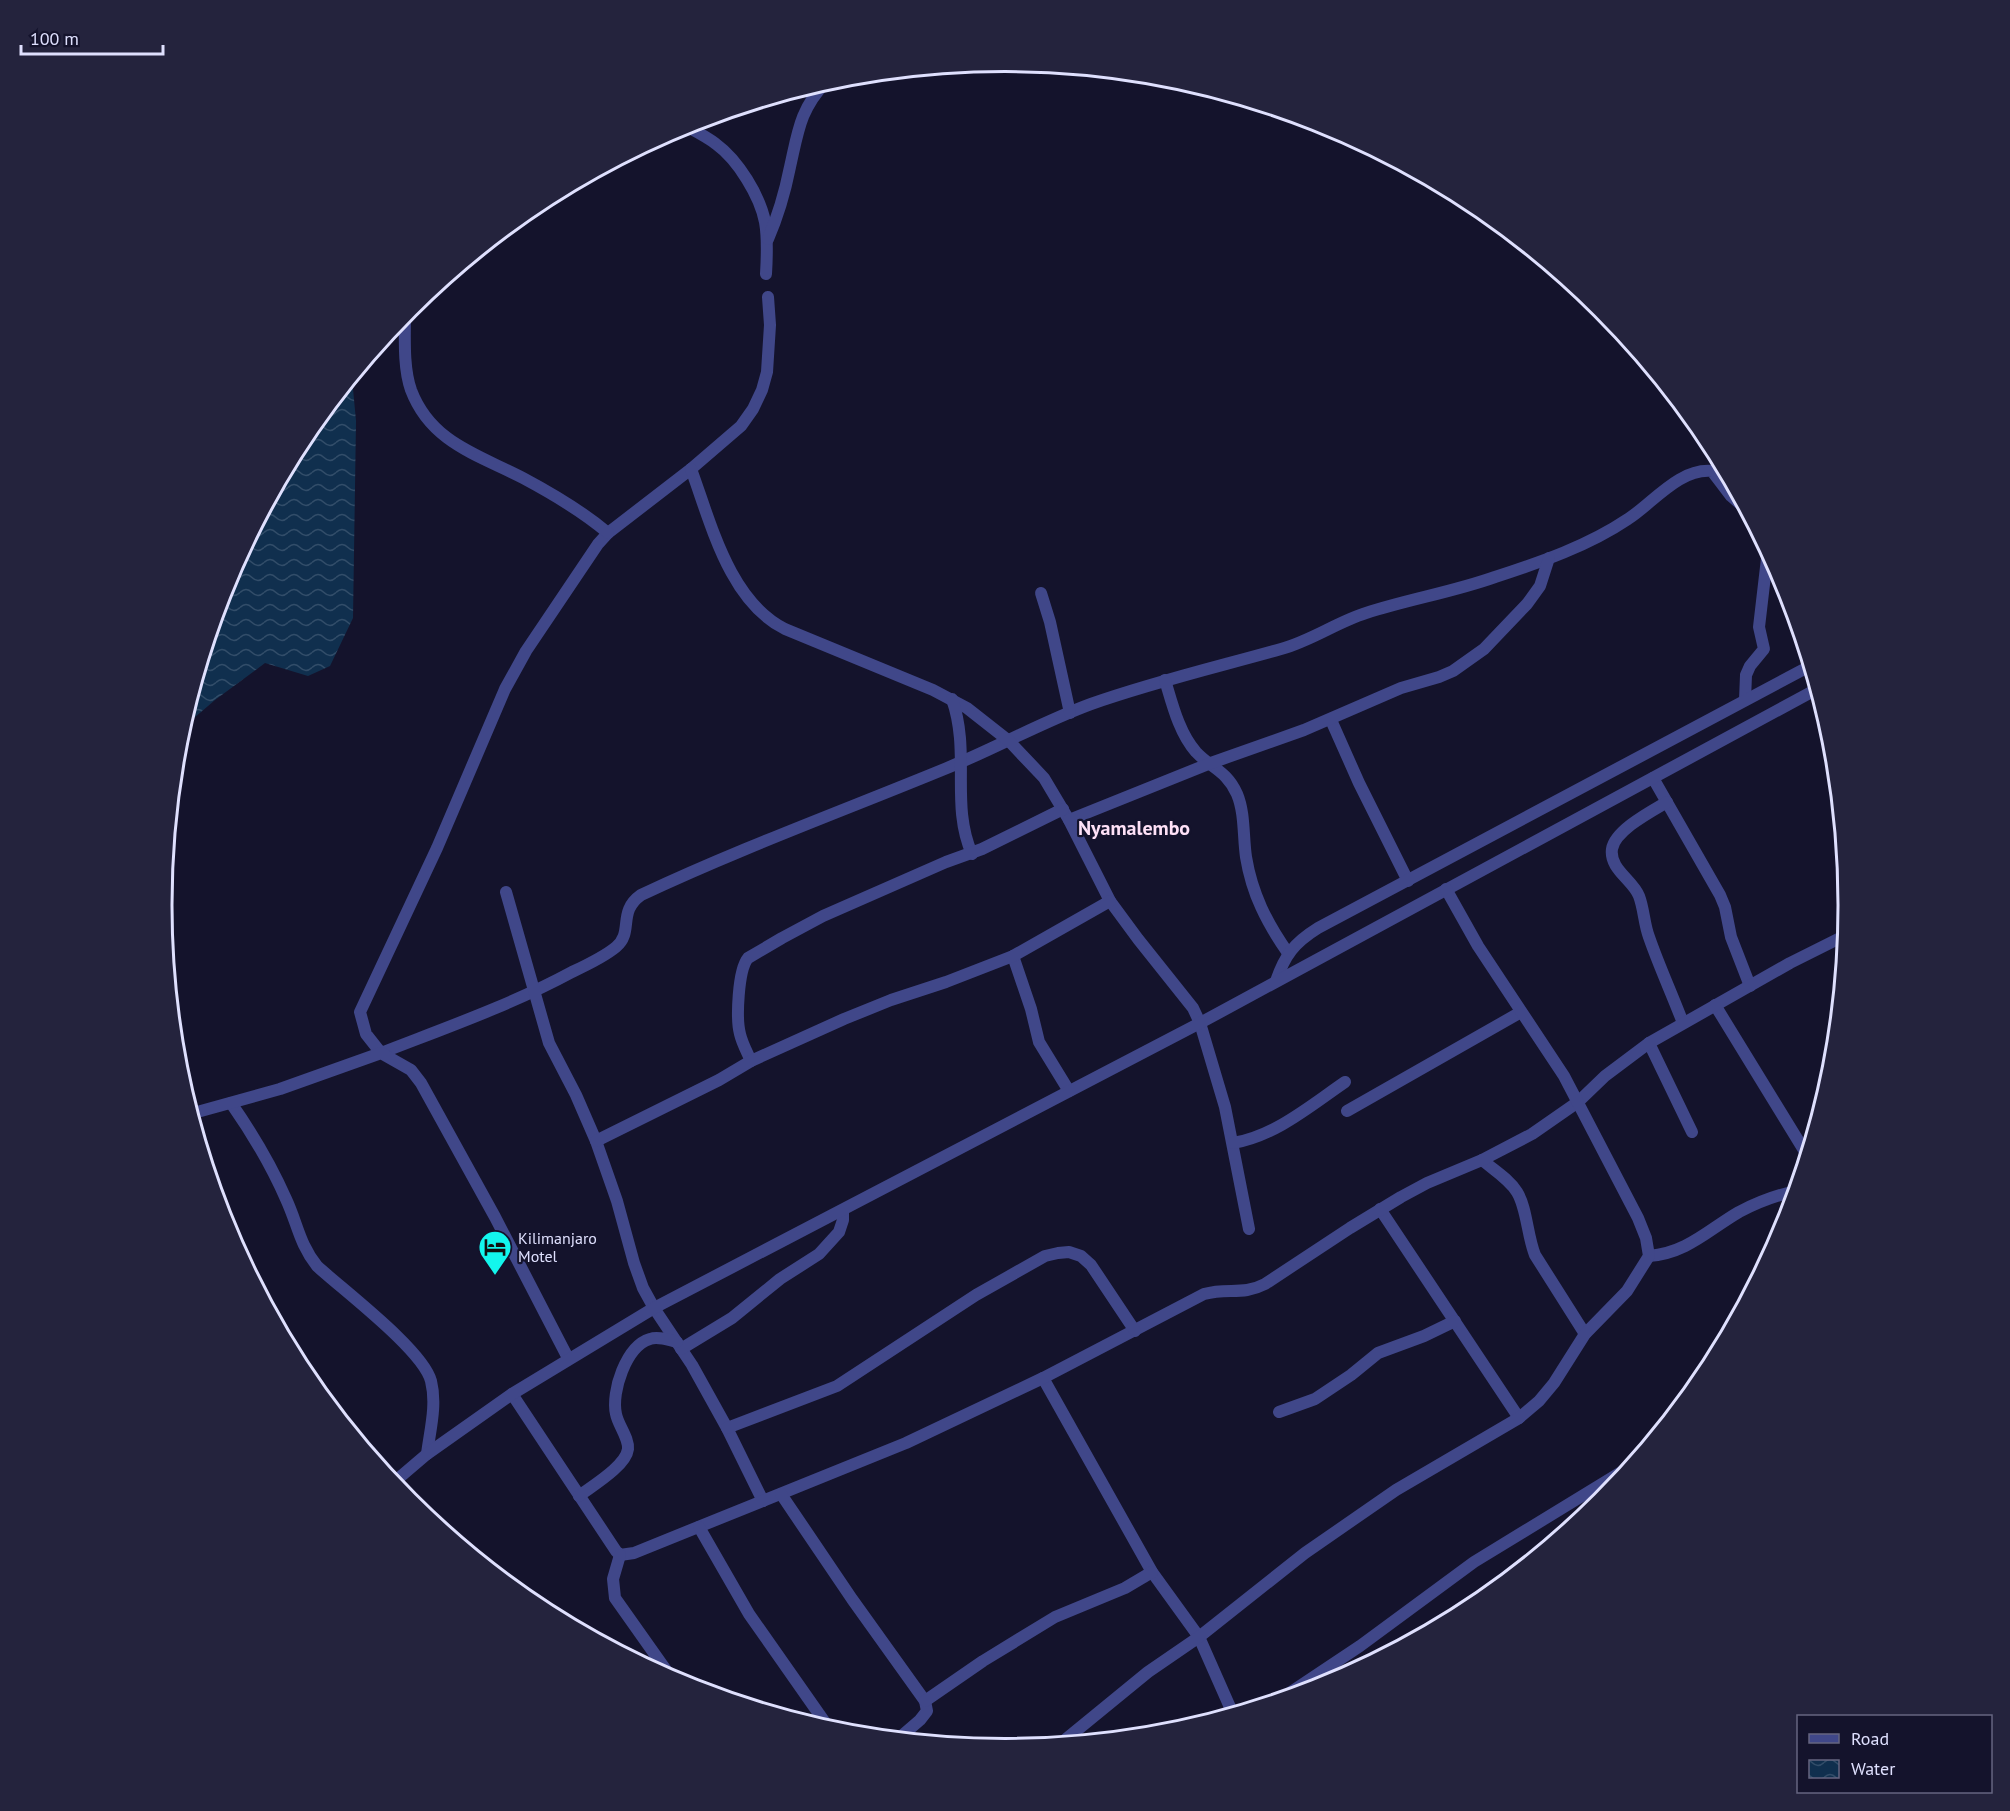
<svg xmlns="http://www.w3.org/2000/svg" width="2010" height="1811" viewBox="0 0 2010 1811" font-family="'PT Sans',sans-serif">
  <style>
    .water { fill: url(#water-waves) }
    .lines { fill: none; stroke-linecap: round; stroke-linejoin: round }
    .minor { stroke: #404789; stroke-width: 12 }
    .labels { text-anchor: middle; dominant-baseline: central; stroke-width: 4.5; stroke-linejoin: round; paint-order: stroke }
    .poi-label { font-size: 16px; fill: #dfe0fe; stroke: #14132c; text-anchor: start }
    .quarter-label { font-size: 20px; font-weight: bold; fill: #fee1f7; stroke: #14132c }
    .rim { fill: none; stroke: #dfe0fe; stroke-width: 3 }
  </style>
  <defs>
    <pattern id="water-waves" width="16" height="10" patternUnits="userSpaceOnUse" patternTransform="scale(1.5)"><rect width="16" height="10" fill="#102f4e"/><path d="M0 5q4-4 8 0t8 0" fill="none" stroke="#324d69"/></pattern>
  </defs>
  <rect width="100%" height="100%" fill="#14132c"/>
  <!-- water -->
  <polygon class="water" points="352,378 356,421 353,618 330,666 308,676 265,663 215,700 180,730 225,582 303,436"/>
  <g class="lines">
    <!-- minor -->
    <g class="minor">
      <path d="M684 125C695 131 707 137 716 144 738 160 760 196 765 222 768 239 767 257 766 274"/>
      <path d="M768 239C778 216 785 192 790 167 798 132 800 109 826 82"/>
      <path d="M768 297 770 325 767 372 762 390 753 409 741 426 691 469 608 533 598 544 526 651 505 689 437 848 360 1012 366 1034 381 1053C445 1028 511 1005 572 972 587 965 604 957 616 947 634 932 617 912 641 895 741 848 845 810 947 768 996 748 1042 722 1091 704 1153 682 1217 667 1281 649 1311 641 1337 622 1366 613 1409 599 1453 592 1495 577 1541 562 1588 546 1628 519 1653 503 1679 468 1712 471L1731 496 1746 509"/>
      <path d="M405 313C405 337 403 367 411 390 431 443 479 455 523 478 553 494 582 511 608 533"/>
      <path d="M691 469C711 523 729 601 785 629L933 690 967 708 1009 741 1044 778 1069 820 1110 901 1138 939 1193 1008 1200 1023 1225 1107 1249 1229"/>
      <polyline points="1041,593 1050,622 1070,713"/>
      <path d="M1165 680C1172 703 1179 733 1196 752 1211 768 1227 771 1237 794 1245 813 1243 837 1246 857 1252 894 1267 923 1288 953"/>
      <path d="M952 699C971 753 950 804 972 854"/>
      <polyline points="1745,700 1746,675 1750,666 1764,649 1759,627 1768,550"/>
      <polyline points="1331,720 1359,783 1408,881"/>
      <polyline points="1653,778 1720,895 1725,907 1731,937 1750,986"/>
      <path d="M1667 802C1652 811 1615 830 1612 849 1609 869 1633 880 1639 896 1644 909 1644 924 1649 937 1659 966 1672 994 1683 1023"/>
      <polyline points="1069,820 1211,763 1304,730 1401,688 1439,677 1453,671 1484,649 1527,604 1540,586 1549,558"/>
      <polyline points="506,892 549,1043 576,1095 596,1141 617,1201 634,1263 643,1288 654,1308 692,1365 727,1428 763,1501"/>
      <polyline points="1013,956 1031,1009 1039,1042 1069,1091"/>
      <path d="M1276 981C1285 955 1294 943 1318 928L1810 666"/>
      <polyline points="1715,1005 1807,1155"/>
      <polyline points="1649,1043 1692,1132"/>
      <path d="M751 1061C747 1052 742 1043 740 1034 736 1019 738 970 748 958L782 938 823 916 946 862 982 849 1063 809"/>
      <path d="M231 1103C252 1133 271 1165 286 1199 298 1225 299 1243 317 1266 343 1290 423 1350 431 1381 437 1405 430 1430 427 1454"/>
      <polyline points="1347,1111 1521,1012"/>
      <polyline points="190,1114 280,1089 381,1053 411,1070 421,1083 495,1217 568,1358"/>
      <polyline points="596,1141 719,1080 751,1061 844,1019 891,1000 946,982 1013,956 1110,901"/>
      <path d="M1233 1143C1275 1136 1310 1106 1345 1082"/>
      <path d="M1482 1160C1494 1170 1509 1179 1517 1192 1527 1208 1527 1235 1535 1255L1585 1334"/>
      <polyline points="1380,1209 1519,1418"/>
      <path d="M1649 1256C1687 1253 1708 1230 1739 1212 1756 1203 1777 1195 1796 1191"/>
      <polyline points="681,1349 732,1318 780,1279 819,1254 839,1232 843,1220 843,1210"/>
      <polyline points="1043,1378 1152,1572 1199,1637 1233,1714"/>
      <path d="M512 1394 616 1551 620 1555 634 1553 906 1443 1043 1378 1204 1294C1228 1287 1242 1296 1265 1284L1350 1228 1401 1197 1427 1183 1482 1160 1532 1134 1578 1102 1605 1076 1649 1043 1790 963 1846 935"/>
      <polyline points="1279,1412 1315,1399 1351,1375 1378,1353 1424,1336 1455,1321"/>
      <polyline points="727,1428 837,1386 976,1295 1045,1256 1058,1253 1069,1252 1081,1256 1091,1265 1135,1331"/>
      <polyline points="393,1483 427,1454 512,1394 654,1308 1200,1023 1817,689"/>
      <polyline points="781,1494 852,1599 925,1701 927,1711 920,1720 898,1739"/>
      <path d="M579 1496C592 1486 626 1466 628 1449 629 1438 618 1425 616 1414 611 1392 626 1346 650 1339 658 1336 668 1340 677 1342"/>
      <polyline points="699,1527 749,1614 831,1731"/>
      <polyline points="620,1555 613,1579 615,1598 673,1680"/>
      <polyline points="1279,1700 1360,1646 1474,1562 1631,1466"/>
      <polyline points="925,1701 983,1661 1055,1617 1125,1588 1152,1572"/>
      <polyline points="1060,1744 1148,1672 1199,1637 1305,1553 1396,1490 1519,1418 1539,1401 1554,1383 1585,1334 1627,1291 1649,1256 1646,1238 1638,1218 1564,1076 1478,946 1446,889"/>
    </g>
  </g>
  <!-- icons -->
  <defs>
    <symbol id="hotel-pin" viewBox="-11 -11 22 30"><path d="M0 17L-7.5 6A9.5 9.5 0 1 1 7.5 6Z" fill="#13f6ed" stroke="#14132c"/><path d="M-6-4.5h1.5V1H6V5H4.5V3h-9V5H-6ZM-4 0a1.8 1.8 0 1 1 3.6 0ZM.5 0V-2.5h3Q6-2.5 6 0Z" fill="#111"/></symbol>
  </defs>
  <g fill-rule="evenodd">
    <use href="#hotel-pin" x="476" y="1228" width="38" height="52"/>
  </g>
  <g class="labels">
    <!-- poi labels -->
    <g class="poi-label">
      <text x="518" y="1238">Kilimanjaro<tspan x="518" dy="18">Motel</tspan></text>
    </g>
    <!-- quarter labels -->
    <g class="quarter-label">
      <text x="1134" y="828">Nyamalembo</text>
    </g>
  </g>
  <!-- crop -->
  <path d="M0 0H2010V1811H0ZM172 905a833 833 0 1 1 1666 0a833 833 0 1 1-1666 0Z" fill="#24233d" fill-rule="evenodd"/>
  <path class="rim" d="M172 905a833 833 0 1 1 1666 0a833 833 0 1 1-1666 0Z"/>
  <!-- legend -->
  <rect x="1797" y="1715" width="195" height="78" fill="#14132c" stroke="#656580" stroke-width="1.5"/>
  <rect x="1809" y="1734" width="30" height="9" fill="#404789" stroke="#656580" stroke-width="1.5"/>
  <text x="1851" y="1745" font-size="18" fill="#dfe0fe">Road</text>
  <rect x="1809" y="1760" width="30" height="18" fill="url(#water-waves)" stroke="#656580" stroke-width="1.5"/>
  <text x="1851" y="1775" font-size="18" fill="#dfe0fe">Water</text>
  <!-- scale -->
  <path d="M21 45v9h142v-9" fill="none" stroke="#dfe0fe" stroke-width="3"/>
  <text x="30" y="45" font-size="18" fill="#dfe0fe" stroke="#14132c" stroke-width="4.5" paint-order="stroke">100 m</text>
</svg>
